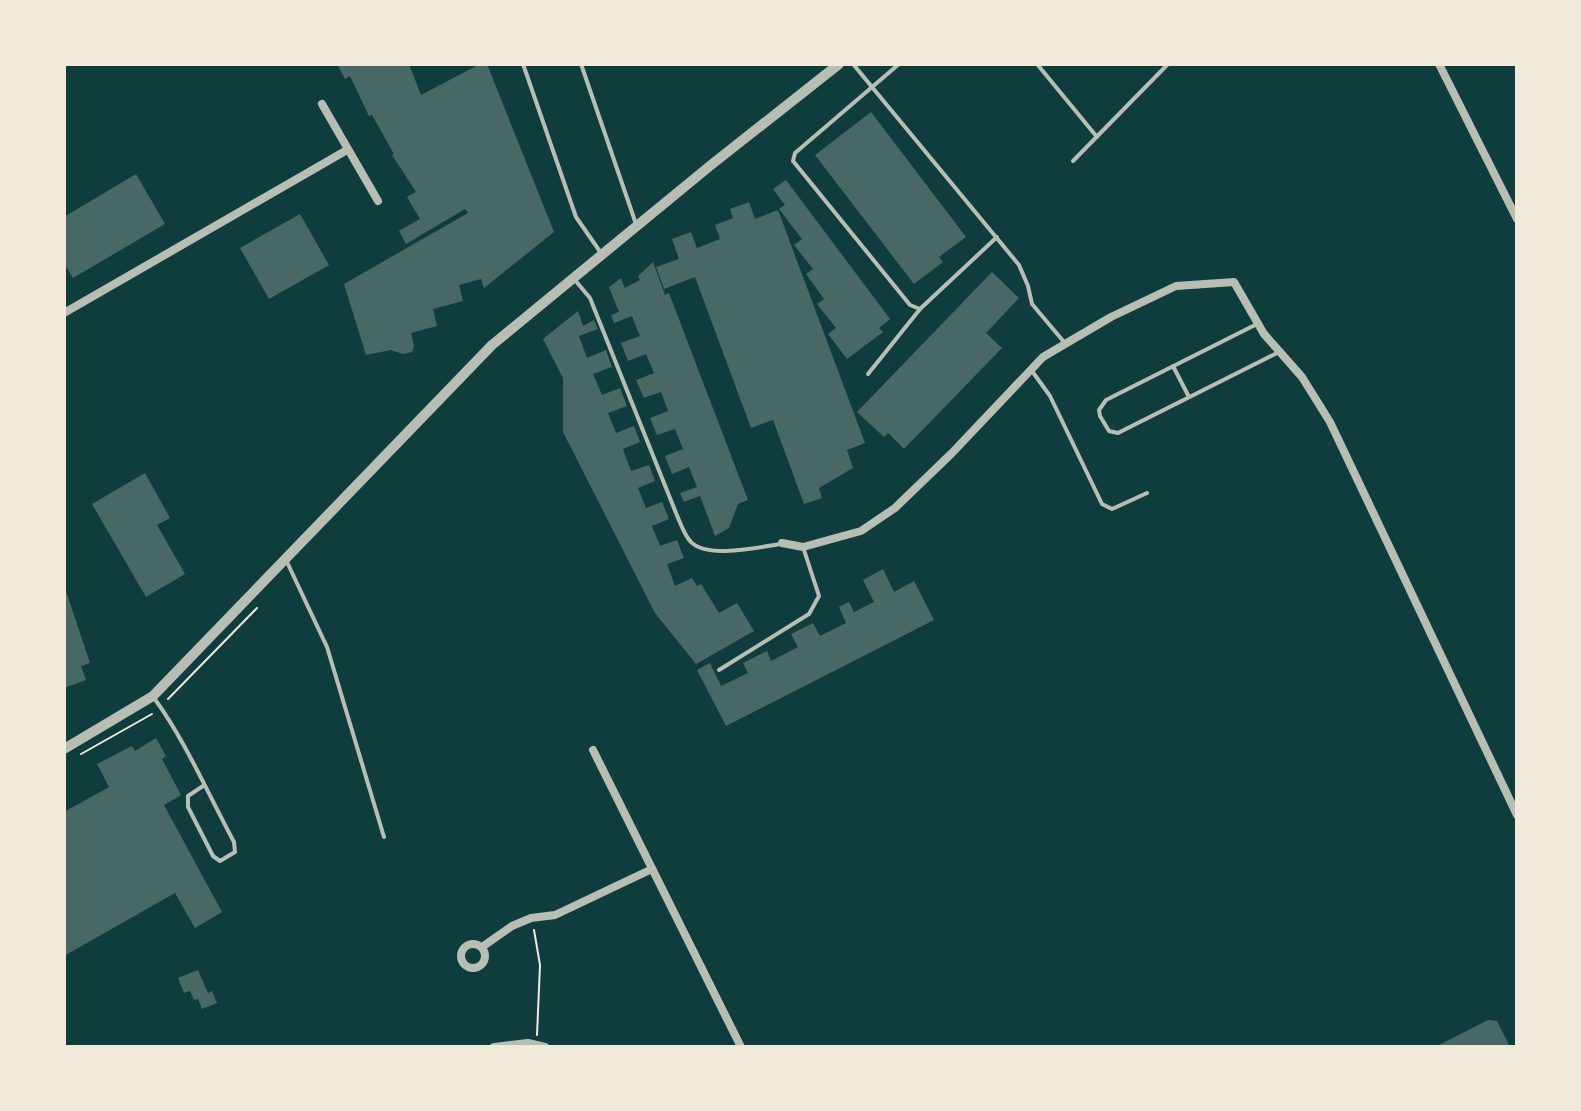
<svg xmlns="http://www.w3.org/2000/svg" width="1581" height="1111" viewBox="0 0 1581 1111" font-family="Rubik,sans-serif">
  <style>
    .building { fill: #486865 }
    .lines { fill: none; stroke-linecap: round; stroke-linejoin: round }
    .path { stroke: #f1e9da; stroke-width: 2 }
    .service { stroke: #b8beb3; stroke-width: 4 }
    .minor { stroke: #b8beb3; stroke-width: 8 }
    .tertiary { stroke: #b8beb3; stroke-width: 10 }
  </style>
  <rect width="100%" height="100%" fill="#0f3d3e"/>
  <!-- building -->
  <g class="building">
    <polygon points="337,64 409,64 421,95 480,64 487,64 554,232 484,288 481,279 459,285 463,301 433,309 437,326 411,333 414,346 412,352 403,354 391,350 366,355 344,284 468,213 465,209 406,244 399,231 420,219 407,197 416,192 392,155 394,154 372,115 369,116 350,76 345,79"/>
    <polygon points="871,112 966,237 939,257 943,262 914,284 815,155"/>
    <polygon points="136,174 165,224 73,278 64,263 64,217"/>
    <polygon points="786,180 890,319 879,328 883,332 847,359 828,334 836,328 817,304 824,299 806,274 813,269 794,245 802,239 779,209 785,205 773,189"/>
    <polygon points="749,202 755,219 778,210 865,443 847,450 853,468 819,488 822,498 804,504 773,420 751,428 695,277 664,289 656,267 679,259 672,239 691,232 697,248 720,239 715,225 733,218 730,209"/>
    <polygon points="300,214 329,265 269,299 240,248"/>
    <polygon points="653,262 665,295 669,293 748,500 738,504 729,528 715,536 700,496 684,502 680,493 697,487 689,467 672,474 665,456 683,449 675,429 657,435 650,418 668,411 661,392 644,398 636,380 654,373 646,354 628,361 621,343 640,336 632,316 614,323 611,315 619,312 609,287 621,278 625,288 640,280 638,276"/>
    <polygon points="992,272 1019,298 986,333 1002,348 904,449 888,433 884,437 857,412"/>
    <polygon points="578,311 583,326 594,320 598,329 579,336 587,358 606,350 612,367 593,374 602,395 620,388 627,406 608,413 616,433 634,426 640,442 623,449 631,471 649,465 655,481 638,488 646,508 662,502 669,519 652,526 660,546 677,540 684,558 667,564 675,586 692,578 697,586 701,584 719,613 737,603 754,631 696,664 655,613 563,432 563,378 543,339"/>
    <polygon points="145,473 170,518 157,525 185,574 146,597 92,504"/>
    <polygon points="883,569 894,592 914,581 934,620 726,726 697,670 710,663 721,686 748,673 743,663 767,651 771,661 798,647 791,634 813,623 820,636 846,623 839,607 849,602 854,612 874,602 863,580"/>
    <polygon points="65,588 90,663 81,666 86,680 64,688"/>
    <polygon points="156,738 166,756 162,759 181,795 164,805 222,912 195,928 175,893 64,956 64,812 109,787 97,764 132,746 135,751"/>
    <polygon points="198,970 208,993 212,991 217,1003 202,1009 198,999 194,1000 190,991 184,993 178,978"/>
    <polygon points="1488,1020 1497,1021 1510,1047 1435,1047"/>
  </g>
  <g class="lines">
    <!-- path -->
    <g class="path">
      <polyline points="168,699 257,608"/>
      <polyline points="81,754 152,714"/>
      <polyline points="534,930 540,965 537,1035"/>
    </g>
    <!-- service -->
    <g class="service">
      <polyline points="523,64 576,217 601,253"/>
      <polyline points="581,64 636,224"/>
      <polyline points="853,64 1019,265 1028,286 1032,304 1064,342"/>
      <polyline points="899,64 795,153 793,161 910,305 920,309 997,237"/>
      <polyline points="1037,64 1097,137"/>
      <polyline points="1073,161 1168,64"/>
      <path d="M574 279 590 298 676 513C680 522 684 535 691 542 707 559 759 547 781 544"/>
      <polyline points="1257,324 1106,400 1099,410 1100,416 1109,431 1118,433 1277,353"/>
      <polyline points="1173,366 1189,397"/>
      <polyline points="1032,371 1050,396 1102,504 1112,509 1147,493"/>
      <polyline points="868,374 920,309"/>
      <polyline points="286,560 327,647 384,837"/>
      <polyline points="719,670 809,614 819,596 803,547"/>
      <path d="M154 698C185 740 209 796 234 842L235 852 220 861 213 856 188 807V796L203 786"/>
    </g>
    <!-- minor -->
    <g class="minor">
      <polyline points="1439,64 1517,219"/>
      <polyline points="322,104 378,201"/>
      <polyline points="64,313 347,150"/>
      <polyline points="782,543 803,547 861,531 895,508 952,453 1043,357 1111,317 1176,286 1234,282 1264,334 1302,377 1330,422 1517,815"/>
      <polyline points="593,750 741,1047"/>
      <circle cx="473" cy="956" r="12"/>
      <polyline points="482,947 512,926 531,918 555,915 652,869"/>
      <polyline points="494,1047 528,1043 545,1047"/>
    </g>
    <!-- tertiary -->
    <polyline class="tertiary" points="64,749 153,696 492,345 711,165 839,64"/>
  </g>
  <!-- border -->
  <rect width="1581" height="1111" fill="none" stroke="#f1e9da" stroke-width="132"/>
</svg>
